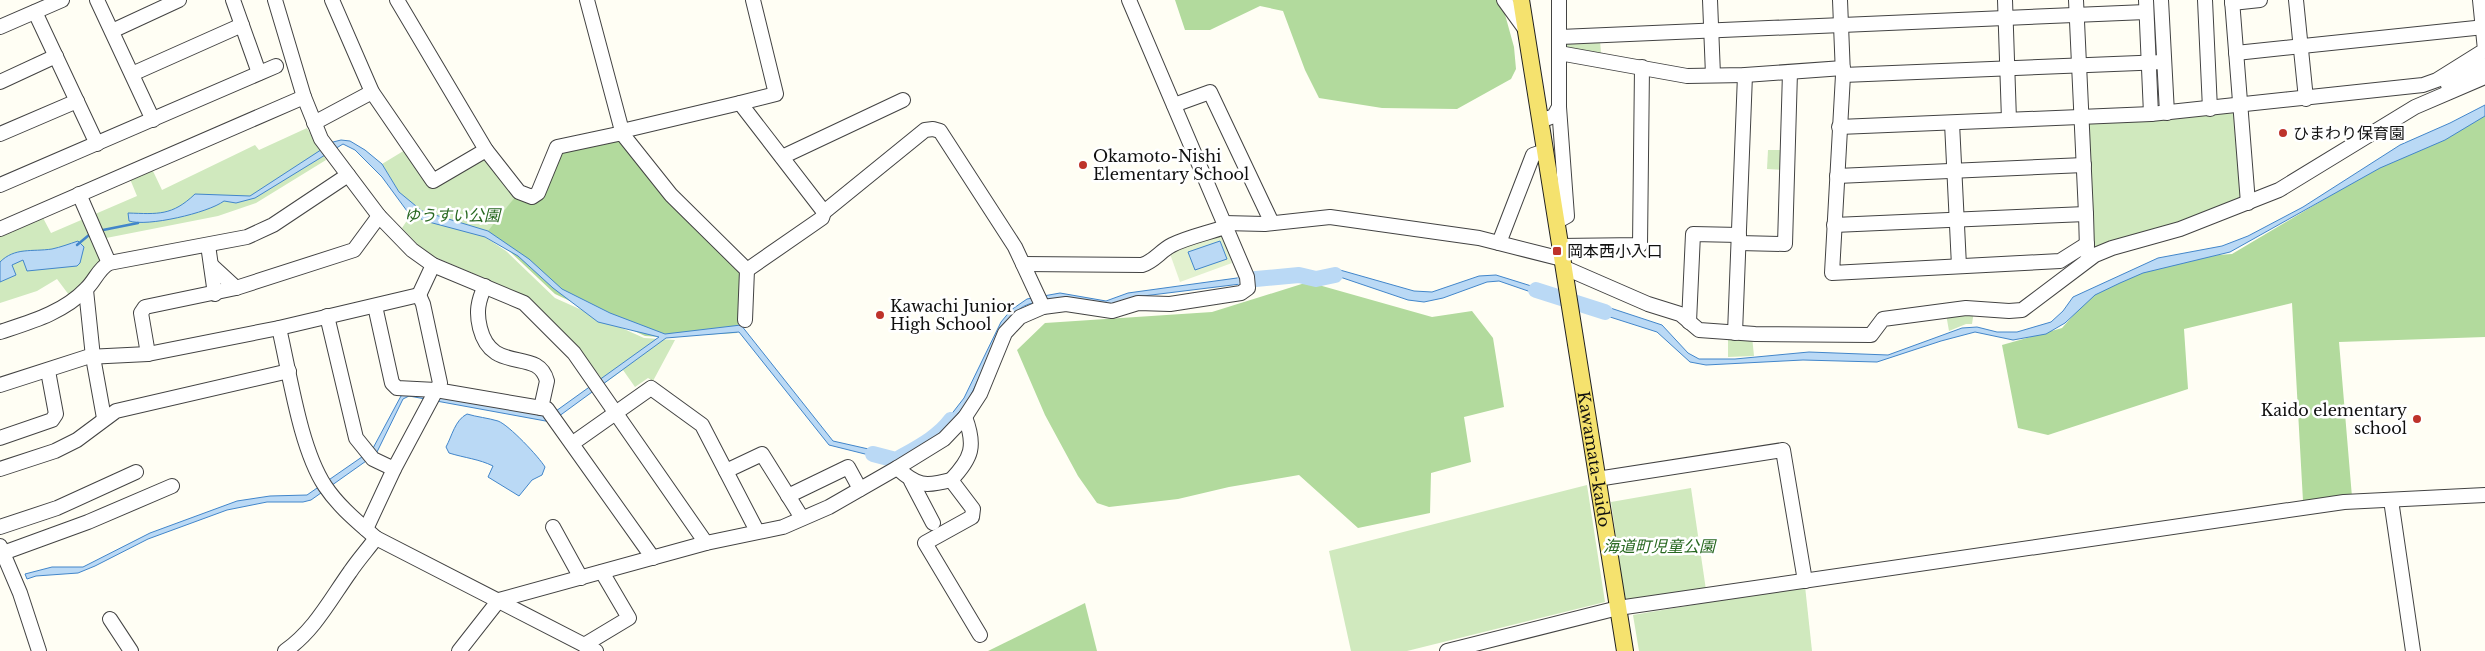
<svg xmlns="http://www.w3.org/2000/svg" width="2485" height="651" viewBox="0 0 2485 651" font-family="'Libre Baskerville','Noto Sans JP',serif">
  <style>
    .green { fill: #d0e9be }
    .forest { fill: #b2da9d }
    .pitch { fill: #e2f1cf }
    .water { fill: #bad9f5; stroke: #4286ca }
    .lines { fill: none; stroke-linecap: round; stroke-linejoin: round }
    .stream { stroke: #4286ca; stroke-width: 2.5 }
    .river { stroke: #bad9f5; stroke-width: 16 }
    .minor-casing { stroke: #434343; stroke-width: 16 }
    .major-casing { stroke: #212121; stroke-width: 18 }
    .minor { stroke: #fff; stroke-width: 14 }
    .major { stroke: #f5e26e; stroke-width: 16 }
    .poi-dot { fill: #be332b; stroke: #fff; stroke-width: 2 }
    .labels { text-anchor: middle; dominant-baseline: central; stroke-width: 5; stroke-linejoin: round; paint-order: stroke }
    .poi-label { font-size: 16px; fill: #101010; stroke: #fff; text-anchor: start }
    .park-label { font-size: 16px; font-style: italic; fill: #286821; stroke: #fff }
    .street-label { font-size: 16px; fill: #101010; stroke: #fff }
  </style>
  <rect width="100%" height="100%" fill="#fffef4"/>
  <!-- green -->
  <g class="green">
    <polygon points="1600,39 1601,54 1564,47 1565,43"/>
    <polygon points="2235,113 2242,199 2179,224 2093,250 2088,124"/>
    <polygon points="307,128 326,160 256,203 218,216 96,240 104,261 69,295 57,279 37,291 0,303 0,235 42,216 51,233 137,196 130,179 152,169 162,190 255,145 259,150"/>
    <polygon points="410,147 433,181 486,150 519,192 485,237 506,251 555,298 644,338 675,340 653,381 648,378 635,387 623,370 605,383 578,347 530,298 435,257 417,244 402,228 412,213 382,164"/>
    <polygon points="1768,150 1784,150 1784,170 1767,169"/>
    <polygon points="1974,311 1972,324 1966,324 1949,331 1946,314"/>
    <polygon points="1728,336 1752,336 1754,356 1728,357"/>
    <polygon points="1587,485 1605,602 1407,651 1351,651 1329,551"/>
    <polygon points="1691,488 1706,590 1625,601 1611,502"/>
    <polygon points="1805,586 1812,651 1639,651 1633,615"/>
  </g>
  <!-- forest -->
  <g class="forest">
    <polygon points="1175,0 1501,0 1514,47 1516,69 1511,79 1457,109 1382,108 1319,98 1305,70 1283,11 1260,6 1210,30 1185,30"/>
    <polygon points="2485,114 2485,337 2339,342 2352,497 2303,501 2292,303 2184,329 2188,389 2048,435 2018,428 2002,345 2062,328 2098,287 2179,258 2232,254 2377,168"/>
    <polygon points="619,134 747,270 737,333 662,337 645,336 555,294 488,231 519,192 532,197 557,147"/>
    <polygon points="1308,282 1432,317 1472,311 1493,338 1504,407 1464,417 1471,462 1431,473 1430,513 1358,528 1299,475 1229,487 1178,499 1109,507 1097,503 1078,476 1045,415 1017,350 1045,323 1212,312"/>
    <polygon points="1085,603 1097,651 988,651"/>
  </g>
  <!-- pitch -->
  <polygon class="pitch" points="1222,233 1232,263 1180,282 1169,251"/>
  <!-- water -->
  <g class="water">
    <polygon points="2485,105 2485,116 2445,140 2380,168 2230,252 2143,273 2120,283 2095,295 2065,323 2046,334 2013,340 1975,332 1941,341 1877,362 1803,360 1706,365 1690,362 1657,332 1585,309 1583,299 1662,325 1688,353 1699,359 1735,359 1809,352 1888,355 1962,328 1977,327 1997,332 2017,332 2051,322 2063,311 2073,297 2158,258 2222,246 2248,236 2303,207 2400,145 2450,123"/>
    <path d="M341 140 350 141 365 150 382 164 399 192 422 211 488 231 529 259 562 289 610 313 665 334 741 325 833 441 895 455 940 429 964 398 1001 322 1011 310 1027 299 1060 293 1106 301 1128 293 1266 274 1265 281 1135 297C1123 302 1111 306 1098 306 1076 305 1051 297 1029 304 999 313 982 380 965 405 946 431 919 445 893 461L829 445 739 332 666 338 551 422 409 396 403 399 376 454 311 500 303 502H267L227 510 148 539 95 566 78 573 36 576 27 579 25 574 52 567H83L150 533 237 501 270 496 307 495 372 450 401 396 408 391 549 416 659 337 598 322 553 288 518 256 485 237 425 221 407 211 382 177 355 150 343 144 255 198 236 203 224 201C208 213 147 227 129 221L128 213C158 214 172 216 195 194L250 196 333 142Z"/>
    <path d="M78 241 84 247 80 263 77 266 27 271 23 260 12 265 16 275 0 282V262C15 247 32 252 52 249 61 247 69 244 78 241Z"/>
    <polygon points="1220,241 1227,259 1195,270 1188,252"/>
    <polygon points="1340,270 1414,291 1432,292 1479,276 1496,275 1557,294 1557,301 1499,281 1487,282 1443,298 1424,302 1408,300 1340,277 1314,281 1313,273"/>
    <path d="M467 414C477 417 488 418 498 421 509 425 539 457 545 467L542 475 532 480 519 496 488 477 493 466C479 459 465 458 449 453L446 447C452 436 455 420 467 414Z"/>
  </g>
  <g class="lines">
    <!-- stream -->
    <g class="stream">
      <polyline points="103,230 138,223"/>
      <polyline points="77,245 89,235"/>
    </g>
    <!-- river -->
    <g class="river">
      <polyline points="1245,280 1299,275 1316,279 1335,275"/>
      <polyline points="1536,290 1605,312"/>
      <path d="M873 454 896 460C915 449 938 438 951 420"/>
    </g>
    <defs>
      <g id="minor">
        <polyline points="97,0 153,120"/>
        <polyline points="233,0 259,73"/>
        <polyline points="275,0 304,97 321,139 379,216 412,250 433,265 524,303 574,353 706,543"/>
        <polyline points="332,0 372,92 433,181 486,150"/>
        <polyline points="397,0 486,150 519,192 532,197 538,193 557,147 618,134 622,131 624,136 671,195 747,270 745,320"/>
        <polyline points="587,0 622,131 740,103"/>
        <polyline points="753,0 776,94 740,103 824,212"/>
        <polyline points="1504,0 1525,29"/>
        <polyline points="1710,0 1713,75"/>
        <polyline points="1840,0 1843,75 1832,273 2060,261 2087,244"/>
        <polyline points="2005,0 2009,120"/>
        <polyline points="2076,0 2086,214 2087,249 2085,251"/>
        <polyline points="2146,0 2151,114"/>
        <polyline points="2161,0 2167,113"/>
        <polyline points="2205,0 2210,109"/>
        <polyline points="2232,0 2248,203"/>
        <polyline points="2296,0 2306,99"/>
        <polyline points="2232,3 2260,0"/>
        <polyline points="35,12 97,144"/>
        <polyline points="0,27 62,0"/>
        <polyline points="112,31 179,0"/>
        <polyline points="1560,37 2146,12"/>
        <polyline points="1559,53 1687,76 1745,75 1843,68"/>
        <polyline points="2236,53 2485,27"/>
        <polyline points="132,74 242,25"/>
        <polyline points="1843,75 2164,62"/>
        <polyline points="0,82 56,56"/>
        <polyline points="2448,85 2485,65"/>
        <polyline points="1174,105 1210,92 1272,223"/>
        <polyline points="1540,121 1554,116 1559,107 1559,0"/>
        <polyline points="314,123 372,92"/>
        <polyline points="1952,123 1959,266"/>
        <polyline points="1839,127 2151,114 2423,85 2437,80 2485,50 2480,0"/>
        <polyline points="0,134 77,101"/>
        <polyline points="782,157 903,100"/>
        <polyline points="1837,176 2084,165"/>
        <polyline points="0,185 276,66"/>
        <polyline points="79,194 109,263"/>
        <polyline points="1556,222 1567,216 1559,107"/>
        <polyline points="1224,223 1265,224 1330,217 1479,238 1562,259"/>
        <polyline points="1834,225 2086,214"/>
        <polyline points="0,229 304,97"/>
        <polyline points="1499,243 1533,155 1545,151"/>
        <polyline points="1739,243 1785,244 1790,72"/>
        <polyline points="208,245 215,294"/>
        <polyline points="1560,246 1640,245 1642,67"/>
        <path d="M1023 264 1142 265C1155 261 1160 251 1172 245 1188 237 1208 233 1225 227"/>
        <polyline points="211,265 236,288"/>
        <polyline points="1563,267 1648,304 1680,314 1699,330 1755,334 1871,335 1883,319 1966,308 2009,311 2022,310 2095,255 2112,248 2180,229 2279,190 2415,107 2485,77"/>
        <polyline points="747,270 822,218 824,212 925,130 933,129 940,131 1015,247 1043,307"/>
        <path d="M485 286C478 301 476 312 480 328 492 376 538 346 547 381L541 408"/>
        <polyline points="86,290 93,357 104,418"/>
        <polyline points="419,295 433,265"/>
        <polyline points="375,306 392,383 397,388 436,390 547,409 653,558"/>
        <polyline points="327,316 356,438 373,459 394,469"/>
        <polyline points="1689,322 1693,234 1739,235"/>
        <path d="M279 328C290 375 300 448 325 486 339 507 358 522 376 538L596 651"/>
        <path d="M0 332C30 322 63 313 86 289 95 281 98 269 109 263L247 237 273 225 348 175"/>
        <polyline points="1735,333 1745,75"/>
        <polyline points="148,354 141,313 145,307 236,288 354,250 379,216"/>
        <polyline points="0,385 87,357 148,354 279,328 419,295"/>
        <path d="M965 417C976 446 972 458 951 480L973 509 972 517 925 543 980 635"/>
        <polyline points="0,438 52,420 56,414 48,371"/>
        <polyline points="573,443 651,388 702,425 757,531"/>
        <path d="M897 468C917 486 925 487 951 480"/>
        <polyline points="0,469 55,451 77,440 116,411 289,371"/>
        <polyline points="726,471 762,454 802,518"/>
        <polyline points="1597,479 1783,450 1805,581"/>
        <polyline points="911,481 933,523"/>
        <polyline points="788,496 848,467 860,489"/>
        <polyline points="2391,500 2413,651"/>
        <polyline points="0,527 57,508 136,472"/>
        <polyline points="553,527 581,578"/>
        <polyline points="366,529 394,469 440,383 423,304 419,295"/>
        <polyline points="0,546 20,593 39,651"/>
        <polyline points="3,553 88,522 172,486"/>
        <polyline points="110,619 131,651"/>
        <polyline points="584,645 629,618 602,572"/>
        <path d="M285 651C314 631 330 600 350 572 358 560 368 549 376 538"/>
        <polyline points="459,651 499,600 706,543 783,527 829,507 897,468 944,439 965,417 980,394 1005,333 1020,317 1043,307 1066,304 1112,311 1138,303 1170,304 1241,293 1248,288 1247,277 1129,0"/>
        <polyline points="1447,651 1618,608 2344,502 2485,495"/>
      </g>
      <g id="major">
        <path id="s1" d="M1521 0 1625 651"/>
      </g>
    </defs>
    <!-- minor casing -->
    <use href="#minor" class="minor-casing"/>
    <!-- major casing -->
    <use href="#major" class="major-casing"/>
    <!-- minor -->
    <use href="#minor" class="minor"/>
    <!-- major -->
    <use href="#major" class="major"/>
  </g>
  <!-- markers -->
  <g class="poi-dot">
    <circle cx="2283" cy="133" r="5"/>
    <circle cx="1083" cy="165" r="5"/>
    <rect x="1552" y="246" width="10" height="10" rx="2.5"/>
    <circle cx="880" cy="315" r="5"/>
    <circle cx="2417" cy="419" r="5"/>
  </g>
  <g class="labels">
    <!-- poi labels -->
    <g class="poi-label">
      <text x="2293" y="133">ひまわり保育園</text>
      <text x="1093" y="156">Okamoto-Nishi<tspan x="1093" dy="18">Elementary School</tspan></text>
      <text x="1567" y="251">岡本西小入口</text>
      <text x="890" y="306">Kawachi Junior<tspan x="890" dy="18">High School</tspan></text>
      <text x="2407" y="410" text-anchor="end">Kaido elementary<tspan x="2407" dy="18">school</tspan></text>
    </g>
    <!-- park labels -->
    <g class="park-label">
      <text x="452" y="215">ゆうすい公園</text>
      <text x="1659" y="546">海道町児童公園</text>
    </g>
    <!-- street labels -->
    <g class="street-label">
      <text stroke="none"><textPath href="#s1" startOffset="465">Kawamata-kaido</textPath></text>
    </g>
  </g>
</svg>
